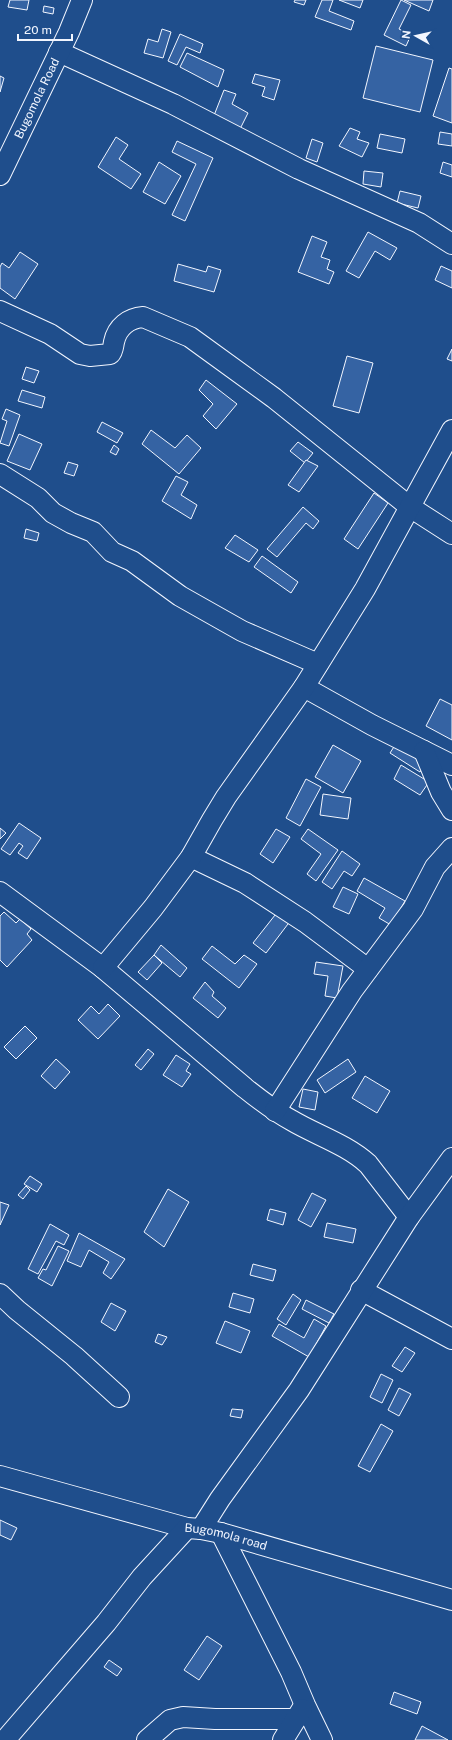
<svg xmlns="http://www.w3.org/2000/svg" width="452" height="1740" viewBox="0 0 452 1740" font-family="'Public Sans',sans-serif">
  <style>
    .building { fill: #3563a3; stroke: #f2f6ff }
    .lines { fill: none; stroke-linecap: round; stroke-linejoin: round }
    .minor-casing { stroke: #f2f6ff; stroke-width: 22 }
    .minor { stroke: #1f4e8c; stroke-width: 20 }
    .labels { text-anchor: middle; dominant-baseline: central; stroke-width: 3; stroke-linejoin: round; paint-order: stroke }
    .street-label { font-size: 12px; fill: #f2f6ff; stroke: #1f4e8c }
  </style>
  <rect width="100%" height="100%" fill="#1f4e8c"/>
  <!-- building -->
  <g class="building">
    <polygon points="10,0 29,0 27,10 8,7"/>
    <polygon points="295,0 306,0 304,5 294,2"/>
    <polygon points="322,0 333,0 329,11 354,21 351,30 315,17"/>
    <polygon points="339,0 363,0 360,8"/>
    <polygon points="401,0 411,5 399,29 411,35 406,46 384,35"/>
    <polygon points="404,0 433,0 429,11"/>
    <polygon points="44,6 54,8 53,14 43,12"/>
    <polygon points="162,29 171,32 163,58 144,53 148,39 158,42"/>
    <polygon points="180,34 203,44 200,53 186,47 177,65 168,61"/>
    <polygon points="376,46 433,60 420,112 363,98"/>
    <polygon points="187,53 224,70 218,87 180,67"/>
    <polygon points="449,68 452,69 452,123 433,116"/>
    <polygon points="255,74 280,80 274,100 262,96 265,87 252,83"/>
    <polygon points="0,76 4,78 0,92"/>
    <polygon points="224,90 236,94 232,104 248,113 240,129 213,118"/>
    <polygon points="350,128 360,132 357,139 369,143 362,157 339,146"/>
    <polygon points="440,132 452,134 452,146 438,144"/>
    <polygon points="380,134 405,139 402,153 377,148"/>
    <polygon points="116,137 128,145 119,159 141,174 131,189 98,167"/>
    <polygon points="312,139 323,143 317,162 306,158"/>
    <polygon points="177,141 213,158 185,221 172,215 196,164 172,152"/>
    <polygon points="159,162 181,176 165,204 143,192"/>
    <polygon points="443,162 452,165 452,177 440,173"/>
    <polygon points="364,171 383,173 381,187 363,184"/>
    <polygon points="400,191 421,196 418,208 397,203"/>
    <polygon points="368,232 397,248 390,260 375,251 359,278 346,271"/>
    <polygon points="312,236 327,242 321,257 330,260 327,269 334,272 329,284 298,272"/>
    <polygon points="20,252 38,264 15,299 0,288 0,267 2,263 9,268"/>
    <polygon points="178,264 206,272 208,266 221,270 214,292 174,281"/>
    <polygon points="441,266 452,271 452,288 435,280"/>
    <polygon points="452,349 452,361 447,359"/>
    <polygon points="347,356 373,363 359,413 333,406"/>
    <polygon points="26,367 39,371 34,383 22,379"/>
    <polygon points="206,380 237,404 216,429 203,416 213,404 199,390"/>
    <polygon points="22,390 45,397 42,408 18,401"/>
    <polygon points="6,409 20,415 9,446 0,443 7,421 2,419"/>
    <polygon points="102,422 123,433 117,443 97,432"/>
    <polygon points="151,430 175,448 187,435 201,448 179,474 142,444"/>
    <polygon points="19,434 42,444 30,470 7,461"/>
    <polygon points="298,442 313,453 305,463 290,451"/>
    <polygon points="114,445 119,449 116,455 110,452"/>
    <polygon points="306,460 318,466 299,492 288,485"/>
    <polygon points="68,462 78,465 74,476 64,473"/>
    <polygon points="176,476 188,482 181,495 197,505 191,519 162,501"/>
    <polygon points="374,493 388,503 358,549 344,539"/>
    <polygon points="303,507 319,521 313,529 306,523 277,557 267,549"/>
    <polygon points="26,529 39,533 37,541 24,538"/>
    <polygon points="235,535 258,550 249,562 225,548"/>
    <polygon points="262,556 298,582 291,593 254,567"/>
    <polygon points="440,699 452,705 452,740 426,726"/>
    <polygon points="397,742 427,760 420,772 390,753"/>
    <polygon points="333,745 361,761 343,793 315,777"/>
    <polygon points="401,765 429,782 420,795 394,779"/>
    <polygon points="306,779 321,787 300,826 286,818"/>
    <polygon points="323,794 351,798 348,819 320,815"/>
    <polygon points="19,823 41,838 27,859 18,853 23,846 19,843 10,855 1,849"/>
    <polygon points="0,828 6,833 0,839"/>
    <polygon points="276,829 290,837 273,863 260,854"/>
    <polygon points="308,829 338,850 316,881 307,874 321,854 301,839"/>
    <polygon points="342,851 360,864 352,876 344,871 332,889 322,882"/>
    <polygon points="364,878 405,901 391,925 379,918 385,908 357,891"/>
    <polygon points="343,887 358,894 349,914 333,907"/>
    <polygon points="279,910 291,920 266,953 253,943"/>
    <polygon points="4,912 16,923 20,919 31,929 27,934 32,940 7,967 0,960 0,916"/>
    <polygon points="161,945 187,968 180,977 154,955"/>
    <polygon points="212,946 235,964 244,955 257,964 239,988 202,959"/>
    <polygon points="154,955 162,963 147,980 138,972"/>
    <polygon points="316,962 343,966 337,998 325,996 328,976 314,974"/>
    <polygon points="205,982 214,992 212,996 226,1008 218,1018 193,998"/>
    <polygon points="108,1004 120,1016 98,1039 78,1020 91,1006 99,1014"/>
    <polygon points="25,1026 37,1038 16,1059 4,1047"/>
    <polygon points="148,1049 154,1054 141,1070 135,1065"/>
    <polygon points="176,1055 190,1064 186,1071 191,1074 182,1087 163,1075"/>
    <polygon points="56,1059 70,1072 55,1089 41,1076"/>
    <polygon points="348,1059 356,1072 325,1093 317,1080"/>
    <polygon points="365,1076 390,1091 377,1113 352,1098"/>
    <polygon points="303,1089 318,1092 315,1110 299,1107"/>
    <polygon points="30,1176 42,1184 37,1192 24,1184"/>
    <polygon points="26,1186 30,1190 23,1199 18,1195"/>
    <polygon points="168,1189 189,1202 164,1247 144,1232"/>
    <polygon points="312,1193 326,1200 311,1227 298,1220"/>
    <polygon points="0,1202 9,1205 0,1225"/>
    <polygon points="270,1209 286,1213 283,1225 267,1220"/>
    <polygon points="327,1223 356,1229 353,1243 324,1237"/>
    <polygon points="50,1224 69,1235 64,1245 56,1241 38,1274 28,1269"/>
    <polygon points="79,1233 125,1259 111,1279 103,1273 109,1262 89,1250 81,1267 67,1261"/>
    <polygon points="58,1246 69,1251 52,1286 38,1278 43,1269 46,1270"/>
    <polygon points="253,1264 276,1270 273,1281 250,1275"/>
    <polygon points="233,1293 254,1299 250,1313 229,1307"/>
    <polygon points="293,1294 301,1300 286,1325 277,1319"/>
    <polygon points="306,1300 334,1314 329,1323 302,1309"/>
    <polygon points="111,1303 126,1311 115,1331 101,1322"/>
    <polygon points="314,1319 326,1326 309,1357 272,1336 279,1324 304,1338"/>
    <polygon points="225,1321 250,1331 241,1353 216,1343"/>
    <polygon points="158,1334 167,1337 162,1345 155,1342"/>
    <polygon points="405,1347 415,1353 402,1372 392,1366"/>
    <polygon points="381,1374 393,1380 382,1403 370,1397"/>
    <polygon points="399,1388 411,1394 399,1416 388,1410"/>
    <polygon points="232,1409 243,1410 241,1418 230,1416"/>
    <polygon points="381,1424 393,1431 370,1472 358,1466"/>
    <polygon points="0,1520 17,1528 11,1540 0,1535"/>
    <polygon points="207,1636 222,1646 199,1680 184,1670"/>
    <polygon points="109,1660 122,1669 117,1676 104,1667"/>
    <polygon points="394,1692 421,1702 417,1714 390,1704"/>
    <polygon points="422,1726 448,1740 415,1740"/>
  </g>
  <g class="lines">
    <defs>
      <g id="minor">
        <polyline points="59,52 173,104 299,169 419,223 452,244"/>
        <path id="s1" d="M0 175 69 32 82 0"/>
        <path d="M0 311 50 334 80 354 90 356 110 354C113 351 113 347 114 342 117 327 129 318 143 317L190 337 274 398 410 507 452 534"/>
        <polyline points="0,474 38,498 53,513 71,523 93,532 112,552 132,561 180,596 242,631 318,664"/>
        <polyline points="304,687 372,725 452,765"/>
        <polyline points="424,751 441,792 452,810"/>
        <polyline points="191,857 245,883 305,922 368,969"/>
        <path d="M0 892 103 968 245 1088C260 1100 274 1111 291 1120 316 1135 346 1144 368 1164L409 1217"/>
        <polyline points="103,968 153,908 191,857 212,820 226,797 304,687 365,589 452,430"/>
        <polyline points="275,1111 352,991 413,909 435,867 452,848"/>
        <polyline points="361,1290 452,1339"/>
        <polyline points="0,1294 17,1310 74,1356 119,1397"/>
        <path id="s2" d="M0 1476 187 1528 201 1529 221 1533 452 1600"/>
        <polyline points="201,1529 220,1499 299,1390 409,1217 452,1158"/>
        <polyline points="221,1533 291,1672 305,1705 322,1740"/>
        <polyline points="5,1740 106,1623 142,1577 187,1528"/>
        <polyline points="147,1740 170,1720 183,1717 215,1719 296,1719"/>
        <polyline points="283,1740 302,1709"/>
      </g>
    </defs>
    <!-- minor casing -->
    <use href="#minor" class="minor-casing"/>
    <!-- minor -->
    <use href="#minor" class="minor"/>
  </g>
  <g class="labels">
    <!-- street labels -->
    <g class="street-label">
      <text stroke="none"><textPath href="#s1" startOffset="85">Bugomola Road</textPath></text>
      <text stroke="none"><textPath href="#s2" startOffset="234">Bugomola road</textPath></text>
    </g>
  </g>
  <!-- north arrow -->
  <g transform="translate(416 36) rotate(278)" stroke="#1f4e8c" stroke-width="3" paint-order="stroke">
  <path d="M0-3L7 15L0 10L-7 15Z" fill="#f2f6ff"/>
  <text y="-6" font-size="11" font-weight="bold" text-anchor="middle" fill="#f2f6ff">N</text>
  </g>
  <!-- scale -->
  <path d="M18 34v6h54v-6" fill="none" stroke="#f2f6ff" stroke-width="2"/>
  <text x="24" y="34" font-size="12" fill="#f2f6ff" stroke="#1f4e8c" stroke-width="3" paint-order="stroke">20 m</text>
</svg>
